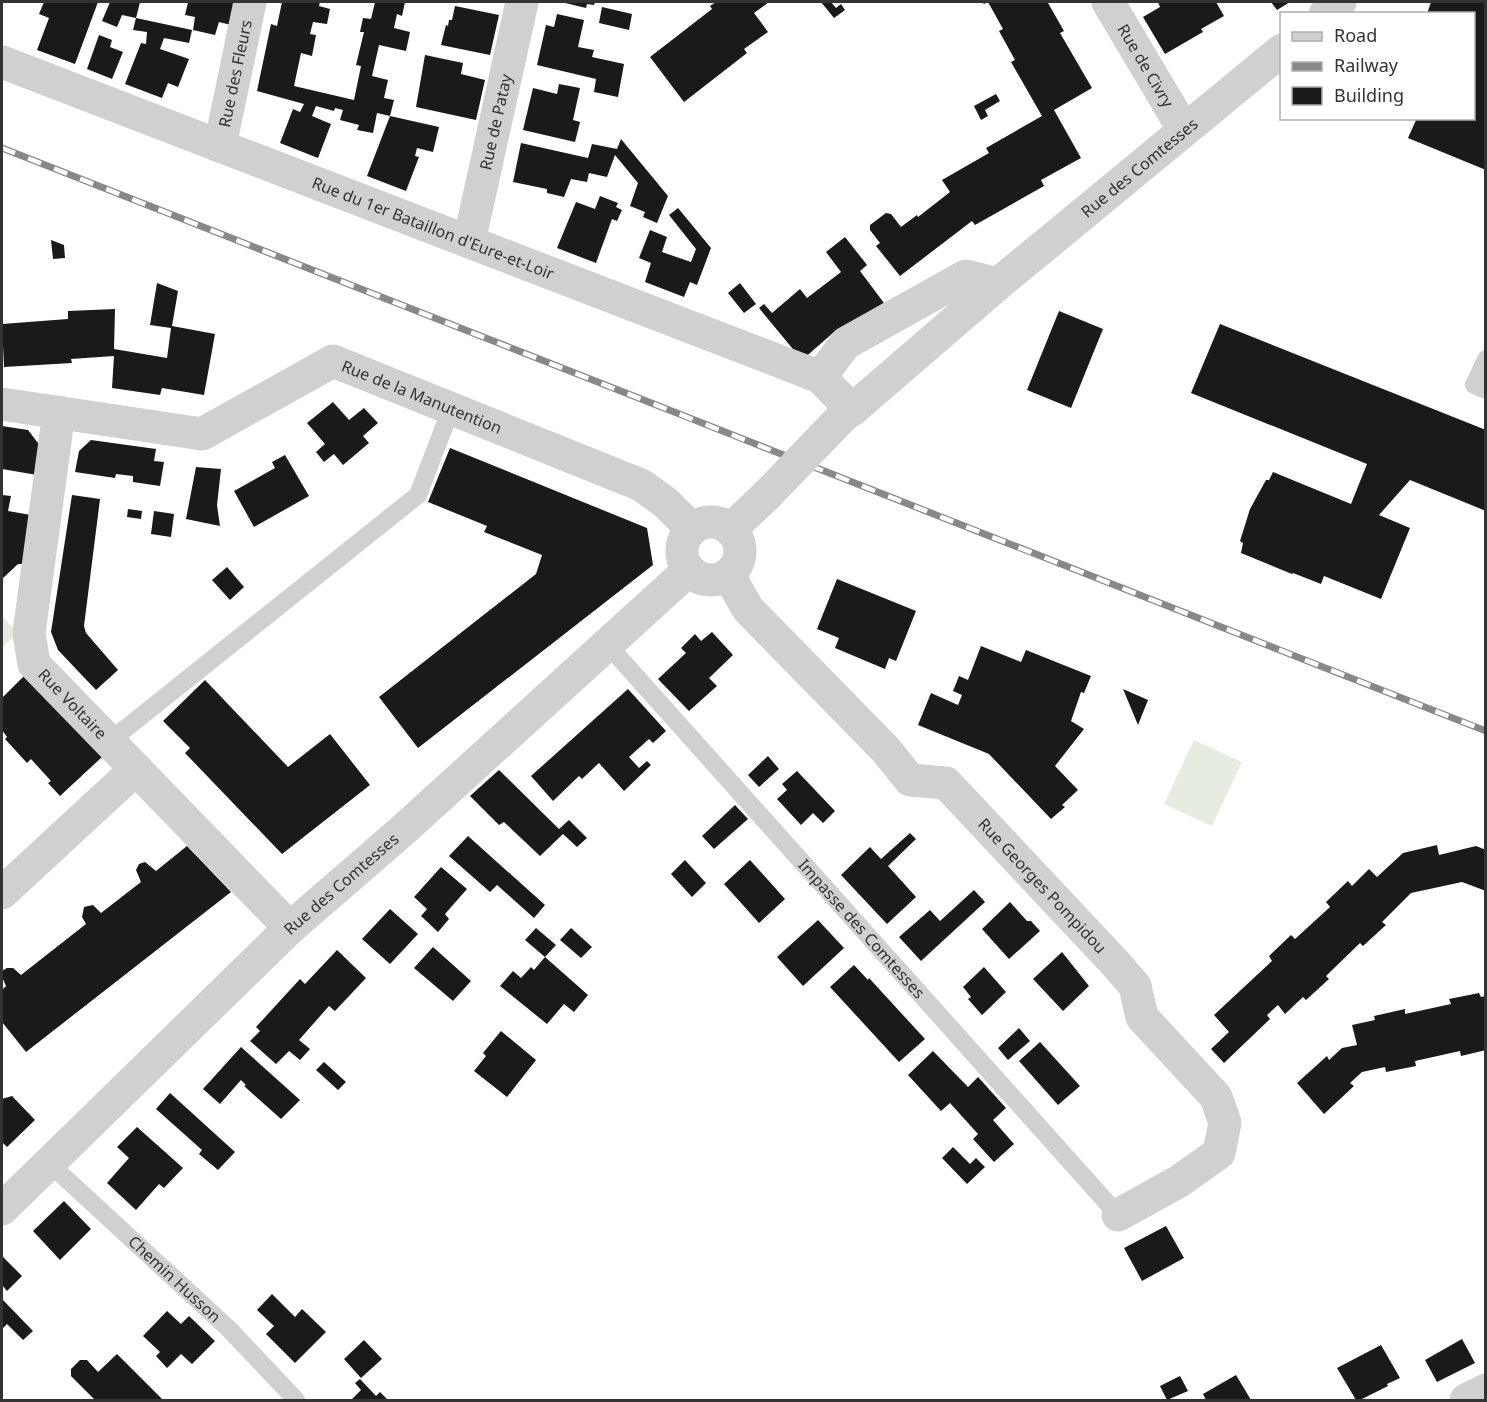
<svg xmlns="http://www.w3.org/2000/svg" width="1487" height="1402" viewBox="0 0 1487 1402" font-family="'Noto Sans',sans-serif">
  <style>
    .green { fill: #e6ecdf }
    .building { fill: #1a1a1a }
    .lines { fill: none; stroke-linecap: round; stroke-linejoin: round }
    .service { stroke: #d0d0d0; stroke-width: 18 }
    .minor { stroke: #d0d0d0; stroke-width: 33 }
    .tertiary { stroke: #d0d0d0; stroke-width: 33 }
    .rail-casing { stroke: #888; stroke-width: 7 }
    .rail { stroke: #fff; stroke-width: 4.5; stroke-dasharray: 14; stroke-linecap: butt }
    .tertiary-bridge { stroke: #d0d0d0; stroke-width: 33 }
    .labels { text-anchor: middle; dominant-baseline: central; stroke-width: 6; stroke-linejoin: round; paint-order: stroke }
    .street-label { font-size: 16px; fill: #333; stroke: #fff }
  </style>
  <rect width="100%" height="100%" fill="#fff"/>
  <!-- green -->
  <g class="green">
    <polygon points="2,616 18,633 2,648"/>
    <polygon points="1194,740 1242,762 1212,826 1164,804"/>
  </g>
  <!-- building -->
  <g class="building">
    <polygon points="44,2 98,2 75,64 37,50 49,18 39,14"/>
    <polygon points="110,2 140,2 136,18 122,15 117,27 102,21"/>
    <polygon points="188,2 236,2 231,25 219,22 215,35 193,30 195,17 185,15"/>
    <polygon points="282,2 320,2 319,6 330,9 327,24 313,22 310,34 316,35 312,56 301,53 294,86 354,100 361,66 356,65 364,32 360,32 363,18 371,19 375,2 405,2 402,16 397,14 394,28 410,32 406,51 379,45 372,76 388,80 384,98 394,100 390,116 377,113 373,133 357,130 359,125 340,120 343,110 335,108 334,111 316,106 312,116 331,124 318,158 280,143 293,109 300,112 304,104 257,91 271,24 277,26"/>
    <polygon points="561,2 595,2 594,5 587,4 586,8"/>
    <polygon points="716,2 769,2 754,13 768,32 744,49 747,53 684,102 650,57 712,9 710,6"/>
    <polygon points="821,2 831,2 836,8 841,4 845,10 834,18"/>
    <polygon points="982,2 1050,2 1048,3 1064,31 1060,33 1092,88 1054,110 1081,158 1041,180 1044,186 975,225 972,221 900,276 876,246 880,243 870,230 870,225 886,213 891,214 901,227 917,215 918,217 950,192 942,180 989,153 986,148 1042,116 1011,62 1015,60 999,31 1003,29 988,2 984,4"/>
    <polygon points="1158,2 1216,2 1224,16 1201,29 1203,32 1165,54 1143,17 1160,7"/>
    <polygon points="1271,2 1290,2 1277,10"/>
    <polygon points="1431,2 1486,2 1486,170 1408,138 1417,118 1474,118 1474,14 1427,14"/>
    <polygon points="455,6 499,15 490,55 441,45 446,25 448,26 449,20 452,20"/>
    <polygon points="602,7 632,14 629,30 599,23"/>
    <polygon points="557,14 584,20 578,47 594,50 592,57 624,64 618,97 594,92 596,79 537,65 546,25 554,27"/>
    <polygon points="136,18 192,30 189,43 164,38 160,49 189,59 178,87 168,83 162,98 125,84 141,43 146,44 147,32 133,30"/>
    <polygon points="99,35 112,40 110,47 123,52 112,79 87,69"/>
    <polygon points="425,55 463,63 461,74 485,80 476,120 416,107"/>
    <polygon points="559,84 580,88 573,120 580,122 575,142 523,130 533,88 557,94"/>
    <polygon points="996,94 1000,101 985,110 988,116 981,120 974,106"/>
    <polygon points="390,116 439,127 433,152 417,148 415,156 419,157 406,191 367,176"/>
    <polygon points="621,139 668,196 657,223 643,217 645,212 630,206 638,183 615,155 607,177 589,173 587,182 571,179 564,197 547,193 547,189 513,182 521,143 588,158 592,144 617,149"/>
    <polygon points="600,196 618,203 616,207 622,210 617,221 612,219 596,263 557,248 576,202 595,209"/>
    <polygon points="678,208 711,248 697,285 690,282 684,297 645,282 651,263 639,258 650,230 667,237 662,252 691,262 696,249 669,215"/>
    <polygon points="845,237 867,265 860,271 884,303 834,332 802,360 759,308 764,304 772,313 800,289 807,298 841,272 826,252"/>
    <polygon points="51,240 64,245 65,258 53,259"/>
    <polygon points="157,283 178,291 172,326 215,334 204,395 162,388 160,395 112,388 114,356 71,359 72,363 4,367 2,324 68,319 68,311 115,309 114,349 167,358 171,328 150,325"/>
    <polygon points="740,283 756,304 744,313 728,293"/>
    <polygon points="1059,311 1103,329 1071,408 1027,390"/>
    <polygon points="1220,324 1486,430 1486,511 1410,480 1379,515 1410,528 1381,599 1324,576 1321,584 1293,573 1292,574 1241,553 1243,543 1240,541 1250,509 1266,480 1269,480 1273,472 1351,504 1367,464 1191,393"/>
    <polygon points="333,402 349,420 364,408 378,423 363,436 369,443 343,465 334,454 324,462 316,452 325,444 307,423"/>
    <polygon points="2,426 28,430 41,447 37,475 2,469 3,453 2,453"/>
    <polygon points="91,440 156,449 154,461 164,462 160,486 133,482 133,476 116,474 115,478 75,472 79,451"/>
    <polygon points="450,448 647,528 653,565 418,748 379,697 536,574 542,555 484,532 487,526 428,502"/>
    <polygon points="285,455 309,496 254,527 234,491 275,468 272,462"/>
    <polygon points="196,467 221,469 217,505 220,526 186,519"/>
    <polygon points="2,495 11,496 8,511 31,515 23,564 18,564 2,579"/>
    <polygon points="72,495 100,499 84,626 86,633 118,670 96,690 58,650 51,632"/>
    <polygon points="128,509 142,511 141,519 127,517"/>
    <polygon points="154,511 174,514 171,537 151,534"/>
    <polygon points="227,567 244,587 230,600 212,580"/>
    <polygon points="837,579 916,611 896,661 889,658 885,669 835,648 839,638 817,629"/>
    <polygon points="712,632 733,655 709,678 717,686 689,711 658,679 686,653 681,648 695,634 701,641"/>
    <polygon points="981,646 1021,662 1026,650 1091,676 1084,693 1081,692 1071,721 1084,729 1055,766 1078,790 1062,805 1065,807 1051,819 989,754 918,725 931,693 958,705 962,695 953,691 959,676 968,680"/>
    <polygon points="24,676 102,757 60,796 48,783 51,781 31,759 27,763 5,739 7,737 2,730 2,698"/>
    <polygon points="205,680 288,767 330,734 370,785 282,854 185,753 190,748 163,721"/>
    <polygon points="628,689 666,731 653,743 649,739 629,757 639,768 647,761 651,765 624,791 599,763 582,779 579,776 553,801 531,776"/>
    <polygon points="1123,689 1148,700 1138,725"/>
    <polygon points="768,756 779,769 759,787 748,775"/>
    <polygon points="499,770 559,829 569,820 587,838 577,847 563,834 540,856 504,822 499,825 470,796"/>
    <polygon points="797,771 835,811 823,823 813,813 801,825 777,799 787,790 782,784"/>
    <polygon points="735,805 748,819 714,849 702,836"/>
    <polygon points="910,833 916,839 888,866 916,897 887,924 841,875 870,847 881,859"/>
    <polygon points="468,836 545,905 534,918 497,885 490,892 449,856"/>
    <polygon points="1437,845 1439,855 1476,846 1486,850 1486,891 1462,882 1411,893 1382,922 1386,925 1363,946 1360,943 1326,976 1329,979 1306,1000 1303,997 1285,1014 1278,1005 1267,1015 1270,1019 1224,1063 1211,1049 1229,1032 1214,1015 1272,961 1269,956 1291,935 1295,939 1330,907 1326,902 1348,881 1352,886 1369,869 1377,877 1403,853"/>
    <polygon points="187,846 231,892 26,1052 2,1022 2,990 6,986 2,977 2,971 7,968 13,968 21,975 86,924 82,917 84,907 93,905 101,913 141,882 136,870 139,864 145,862 156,871"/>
    <polygon points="685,860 706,883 692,897 671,874"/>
    <polygon points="750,860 785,899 759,923 724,884"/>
    <polygon points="441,867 467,889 445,914 449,919 438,932 421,916 427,909 414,897"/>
    <polygon points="974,890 985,902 921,961 899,937 930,910 940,921"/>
    <polygon points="1010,902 1027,921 1031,921 1040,931 1009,959 982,929"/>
    <polygon points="390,909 418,934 390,964 362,939"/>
    <polygon points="818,920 844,948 803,986 777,957"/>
    <polygon points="536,928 556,945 545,957 525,940"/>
    <polygon points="571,928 592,947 581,958 560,940"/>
    <polygon points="433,947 471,981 453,1001 414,968"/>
    <polygon points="337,950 366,978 335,1011 329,1006 299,1040 310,1049 300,1060 289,1051 276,1064 250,1041 260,1031 256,1027 300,979 305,984"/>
    <polygon points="1062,952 1089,986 1063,1011 1033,979"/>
    <polygon points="545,957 588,995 574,1012 564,1004 547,1024 500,986 513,971 521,978 531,967 534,970"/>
    <polygon points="854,965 868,980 869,978 925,1039 899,1062 830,987"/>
    <polygon points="984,967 1006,992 982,1015 968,999 971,997 963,987"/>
    <polygon points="1479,993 1481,997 1486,996 1486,1050 1461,1056 1460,1051 1415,1061 1416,1066 1386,1072 1385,1067 1362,1072 1350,1083 1354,1086 1324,1114 1297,1083 1327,1056 1329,1060 1342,1048 1357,1045 1352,1025 1375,1020 1374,1016 1405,1009 1405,1014 1451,1004 1449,999"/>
    <polygon points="1019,1028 1030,1041 1008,1060 998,1048"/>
    <polygon points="501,1031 536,1060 507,1097 474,1071 486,1056 483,1053"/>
    <polygon points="1040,1042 1080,1086 1058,1105 1019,1061"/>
    <polygon points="241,1047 300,1100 281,1119 244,1086 246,1085 241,1080 220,1104 203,1089"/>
    <polygon points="933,1051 968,1087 978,1077 1006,1108 993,1120 1014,1144 994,1162 973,1139 978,1134 950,1103 941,1111 908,1075"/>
    <polygon points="324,1062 346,1082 338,1090 316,1070"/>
    <polygon points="170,1093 235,1152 218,1170 199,1154 202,1150 156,1109"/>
    <polygon points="12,1096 35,1120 7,1147 2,1142 2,1099"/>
    <polygon points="137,1127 183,1168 164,1188 159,1184 136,1210 107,1183 129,1158 117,1147"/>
    <polygon points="953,1147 970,1164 976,1158 985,1167 967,1184 942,1158"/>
    <polygon points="64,1201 91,1229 60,1260 33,1231"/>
    <polygon points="1166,1226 1184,1258 1142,1281 1124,1248"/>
    <polygon points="2,1256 22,1276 7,1291 2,1285"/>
    <polygon points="272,1294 295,1317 302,1309 326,1332 295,1363 266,1334 274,1326 257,1310"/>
    <polygon points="2,1299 33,1331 23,1340 7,1324 2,1329"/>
    <polygon points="167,1311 181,1324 189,1316 215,1341 192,1364 181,1354 167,1368 156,1356 160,1352 143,1336"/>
    <polygon points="1462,1339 1475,1363 1437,1382 1425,1360"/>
    <polygon points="364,1340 382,1359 361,1378 344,1359"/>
    <polygon points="1381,1345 1400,1378 1387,1384 1388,1386 1360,1400 1356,1400 1337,1368"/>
    <polygon points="117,1354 163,1400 95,1400 71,1376 71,1369 80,1360 87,1360 98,1372"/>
    <polygon points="1236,1375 1251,1400 1206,1400 1203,1394"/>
    <polygon points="1180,1376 1188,1391 1167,1400 1160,1386"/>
    <polygon points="360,1379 376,1396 380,1392 388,1400 351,1400 361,1390 355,1383"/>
  </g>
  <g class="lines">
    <!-- service -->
    <g class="service">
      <polyline points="1486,359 1474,385 1486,390"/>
      <path id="s1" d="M607 644 1118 1215"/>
      <polyline points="110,741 418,495 451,409"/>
      <path id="s2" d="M49 1163 229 1329 296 1400"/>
    </g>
    <!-- minor -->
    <g class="minor">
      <path id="s3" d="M1108 2 1184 130"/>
      <path id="s4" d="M2 62 820 377 852 410"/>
      <path id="s5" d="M220 146 250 2"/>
      <path id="s6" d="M469 242 522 2"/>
      <polyline points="820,377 846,343 966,276 998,284"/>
      <path id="s7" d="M2 404 202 434 333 361 641 485 666 503 692 529"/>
      <path id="s8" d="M59 412 29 633 34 664 290 928"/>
      <path id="s9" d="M728 574 748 609 886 750 910 780 946 783 1116 964 1135 986 1142 1017 1216 1097 1225 1123 1219 1153 1178 1182 1118 1215"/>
      <polyline points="2,893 136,769"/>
    </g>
    <!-- tertiary -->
    <g class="tertiary">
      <polyline points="1325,14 1340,2"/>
      <path id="s10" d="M845 414 852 410 998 284 1282 50"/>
      <circle cx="711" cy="551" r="29"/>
      <polyline points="730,530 767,495"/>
      <path id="s11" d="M2 1209 290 928 402 831 689 570"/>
      <polyline points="1466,1400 1486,1390"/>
    </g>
    <defs>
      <polyline id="rail" points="2,148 1486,731"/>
    </defs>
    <!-- rail casing -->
    <use href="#rail" class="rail-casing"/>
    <!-- rail -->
    <use href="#rail" class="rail"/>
    <!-- tertiary-bridge -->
    <polyline class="tertiary-bridge" points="767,495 845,414"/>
  </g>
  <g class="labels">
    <!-- street labels -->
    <g class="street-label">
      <text stroke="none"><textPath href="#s3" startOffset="74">Rue de Civry</textPath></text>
      <text stroke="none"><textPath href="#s5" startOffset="74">Rue des Fleurs</textPath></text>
      <text stroke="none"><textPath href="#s6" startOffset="123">Rue de Patay</textPath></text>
      <text stroke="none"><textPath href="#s10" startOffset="384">Rue des Comtesses</textPath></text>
      <text stroke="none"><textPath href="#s4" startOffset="462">Rue du 1er Bataillon d'Eure-et-Loir</textPath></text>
      <text stroke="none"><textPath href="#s7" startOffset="448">Rue de la Manutention</textPath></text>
      <text stroke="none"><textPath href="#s8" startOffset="310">Rue Voltaire</textPath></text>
      <text stroke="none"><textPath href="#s11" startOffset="470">Rue des Comtesses</textPath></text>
      <text stroke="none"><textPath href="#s9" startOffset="453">Rue Georges Pompidou</textPath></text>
      <text stroke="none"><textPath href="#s1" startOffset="382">Impasse des Comtesses</textPath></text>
      <text stroke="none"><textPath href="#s2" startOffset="171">Chemin Husson</textPath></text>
    </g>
  </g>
  <!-- border -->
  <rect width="1487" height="1402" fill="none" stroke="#333333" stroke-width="6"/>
  <!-- legend -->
  <rect x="1280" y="12" width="195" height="108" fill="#ffffff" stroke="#adadad" stroke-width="1.5"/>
  <rect x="1292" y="32" width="30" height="9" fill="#d0d0d0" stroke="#adadad" stroke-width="1.5"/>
  <text x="1334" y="42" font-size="18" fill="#333333">Road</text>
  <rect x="1292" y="62" width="30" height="9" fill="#888888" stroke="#adadad" stroke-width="1.5"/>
  <text x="1334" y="72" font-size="18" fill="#333333">Railway</text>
  <rect x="1292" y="87" width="30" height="18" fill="#1a1a1a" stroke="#adadad" stroke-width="1.5"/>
  <text x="1334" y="102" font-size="18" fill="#333333">Building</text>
</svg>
